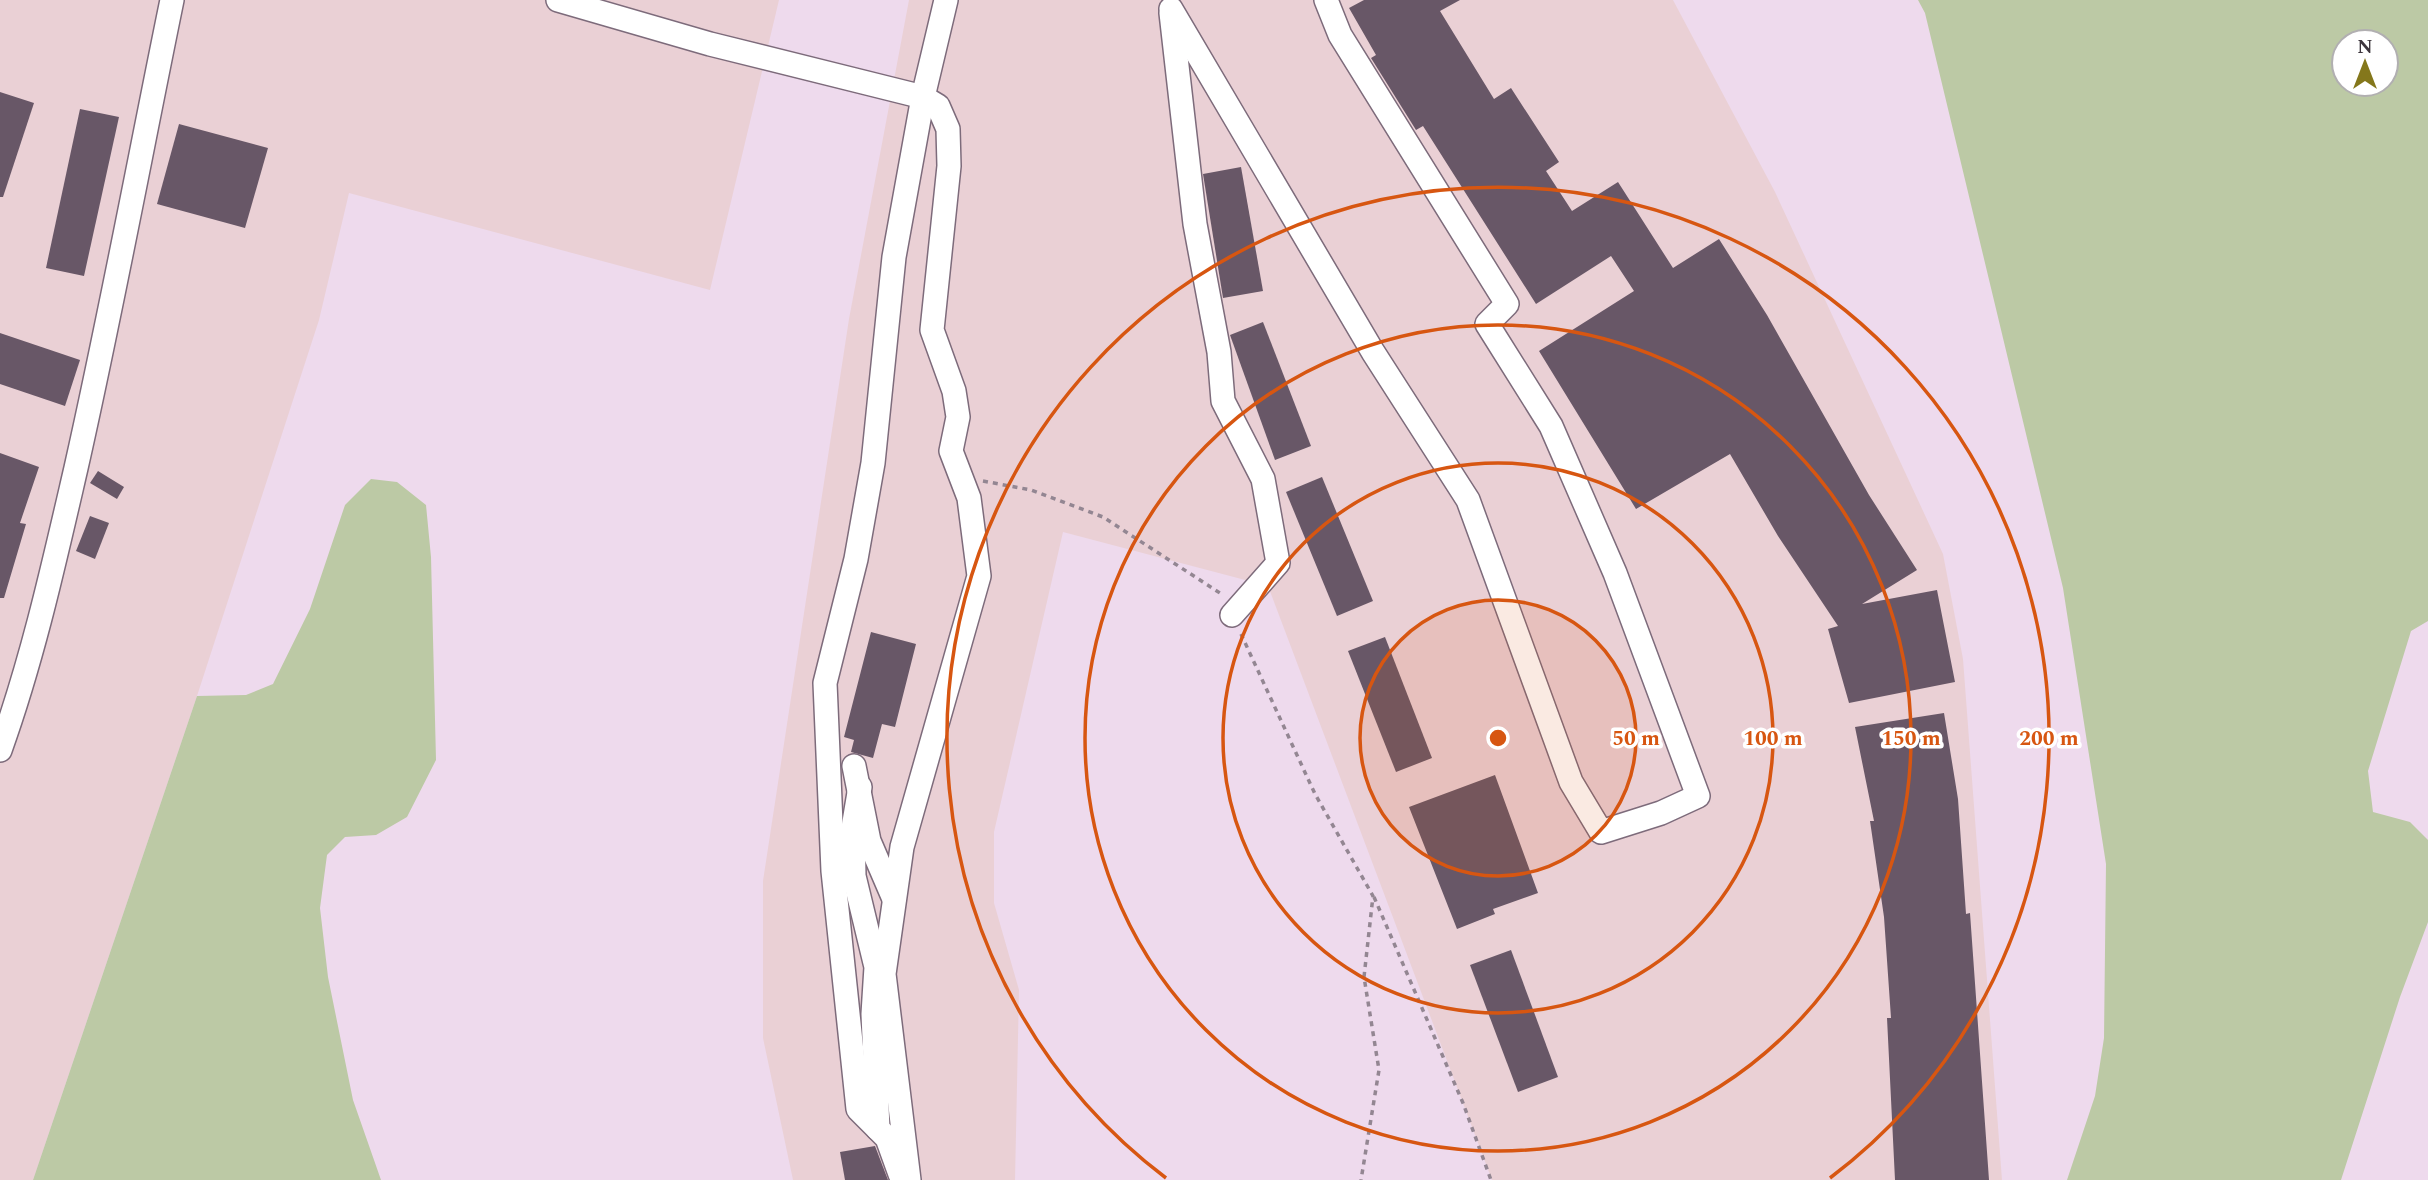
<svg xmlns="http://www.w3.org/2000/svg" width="2428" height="1180" viewBox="0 0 2428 1180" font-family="Spectral,serif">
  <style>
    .industrial { fill: #ead0d5 }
    .green { fill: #bcc9a5; fill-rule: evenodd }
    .building { fill: #685767 }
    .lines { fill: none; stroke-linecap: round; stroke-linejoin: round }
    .minor-casing { stroke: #7d6b7b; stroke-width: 26 }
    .path { stroke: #938692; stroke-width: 3.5; stroke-dasharray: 5 5; stroke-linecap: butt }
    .minor { stroke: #fff; stroke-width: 23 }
    .ring { fill: none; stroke: #d75611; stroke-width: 3.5 }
    .centre { fill: #d75611; stroke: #fff; stroke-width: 3.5 }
    .ring-label { font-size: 21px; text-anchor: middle; font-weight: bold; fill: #d75611; stroke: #fff; stroke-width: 7; stroke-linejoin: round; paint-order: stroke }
  </style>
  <rect width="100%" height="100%" fill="#eedaed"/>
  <!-- industrial -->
  <g class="industrial">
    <polygon points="0,0 779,0 710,290 349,193 319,320 197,696 33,1180 0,1180"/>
    <polygon points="909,0 1673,0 1775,192 1943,554 1963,659 2002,1180 1492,1180 1268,586 1063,532 994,832 994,903 1019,990 1015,1180 793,1180 763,1038 763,881 849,319"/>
  </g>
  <!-- green -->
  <g class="green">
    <path d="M1918 0H2428V621L2411 631 2368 771 2373 812 2410 822 2428 840V922L2400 997 2341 1180H2067L2095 1096 2104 1038 2106 864 2063 588 1925 13ZM2386 42V84H2344V42Z"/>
    <polygon points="371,479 397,482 426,505 431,557 436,760 407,817 376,835 345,837 327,855 320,908 328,977 353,1100 381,1180 33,1180 197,696 246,695 273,684 310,609 345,505"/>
  </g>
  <!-- building -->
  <g class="building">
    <polygon points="1364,0 1460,0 1440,11 1494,99 1511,88 1559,162 1546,171 1572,211 1618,182 1673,268 1719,239 1767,315 1869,495 1917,570 1862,604 1937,590 1955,682 1849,703 1828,629 1838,626 1778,536 1730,454 1636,509 1539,351 1634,291 1611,256 1536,304 1423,126 1416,130 1371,58 1376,55 1349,8"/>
    <polygon points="0,92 34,103 3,197 0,197"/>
    <polygon points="80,109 119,117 84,276 46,268"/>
    <polygon points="179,124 268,148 245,228 157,204"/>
    <polygon points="1241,167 1263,291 1223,298 1203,174"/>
    <polygon points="1263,322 1311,446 1275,460 1230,335"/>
    <polygon points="0,333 80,360 65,406 0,384"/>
    <polygon points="0,453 39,467 20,523 26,524 4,598 0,598"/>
    <polygon points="98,471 124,487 117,499 90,483"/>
    <polygon points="1322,477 1373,601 1337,616 1286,492"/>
    <polygon points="90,516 109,523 95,559 76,551"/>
    <polygon points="871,632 916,644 895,727 882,724 873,758 851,752 854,740 844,737"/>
    <polygon points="1385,637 1432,758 1396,772 1348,651"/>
    <polygon points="1944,713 1958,799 1966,914 1970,913 1989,1180 1895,1180 1887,1018 1891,1018 1884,917 1870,821 1874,821 1855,727"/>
    <polygon points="1495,775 1538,893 1493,909 1495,914 1457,929 1409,807"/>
    <polygon points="1511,950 1558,1077 1518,1092 1470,965"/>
    <polygon points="875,1146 888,1180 845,1180 840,1152"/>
  </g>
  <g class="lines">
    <defs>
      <g id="minor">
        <polyline points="558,0 710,44 923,97 938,106 948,129 949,166 932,330 954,391 958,417 951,451 969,498 979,576 902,847 884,974 909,1180"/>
        <polyline points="1171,9 1373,352 1468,500 1571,782 1601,832 1661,813 1698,796 1615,573 1551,426 1487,324 1507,304 1340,35 1326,0"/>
        <polyline points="1171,13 1195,224 1219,352 1223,401 1263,479 1278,563 1232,615"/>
        <path d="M0 750C33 658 54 563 76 468 111 313 140 156 172 0"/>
        <polyline points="854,766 869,841 894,899"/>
        <polyline points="860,787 853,828 854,876 876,967 873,1014 878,1129"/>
        <polyline points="900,1174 887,1138 858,1109 833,871 825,683 856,559 873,463 894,257 923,97 946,0"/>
      </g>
    </defs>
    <!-- minor casing -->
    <use href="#minor" class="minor-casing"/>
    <!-- path -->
    <g class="path">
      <polyline points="983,481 1031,490 1103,517 1223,595"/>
      <polyline points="1241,634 1315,794 1373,896 1364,977 1379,1070 1361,1180"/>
      <polyline points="1374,897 1463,1103 1491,1180"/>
    </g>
    <!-- minor -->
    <use href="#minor" class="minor"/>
  </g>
  <!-- distance rings -->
  <circle cx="1498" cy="738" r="138" fill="#d75611" fill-opacity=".12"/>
  <g class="ring">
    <circle cx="1498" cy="738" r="138"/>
    <circle cx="1498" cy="738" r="275"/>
    <circle cx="1498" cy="738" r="413"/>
    <path d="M1166 1178A551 551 0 1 1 1830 1178"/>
  </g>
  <circle cx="1498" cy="738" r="10" class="centre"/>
  <g class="ring-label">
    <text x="1636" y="745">50 m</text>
    <text x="1773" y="745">100 m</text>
    <text x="1911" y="745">150 m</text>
    <text x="2049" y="745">200 m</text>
  </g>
  <!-- north arrow -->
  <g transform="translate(2365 63)"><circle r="33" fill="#ffffff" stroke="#b1afb1" stroke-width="2"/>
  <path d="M0-5L12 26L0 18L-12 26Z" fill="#84771b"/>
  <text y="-10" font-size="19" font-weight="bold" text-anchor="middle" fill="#3d363d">N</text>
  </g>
</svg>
